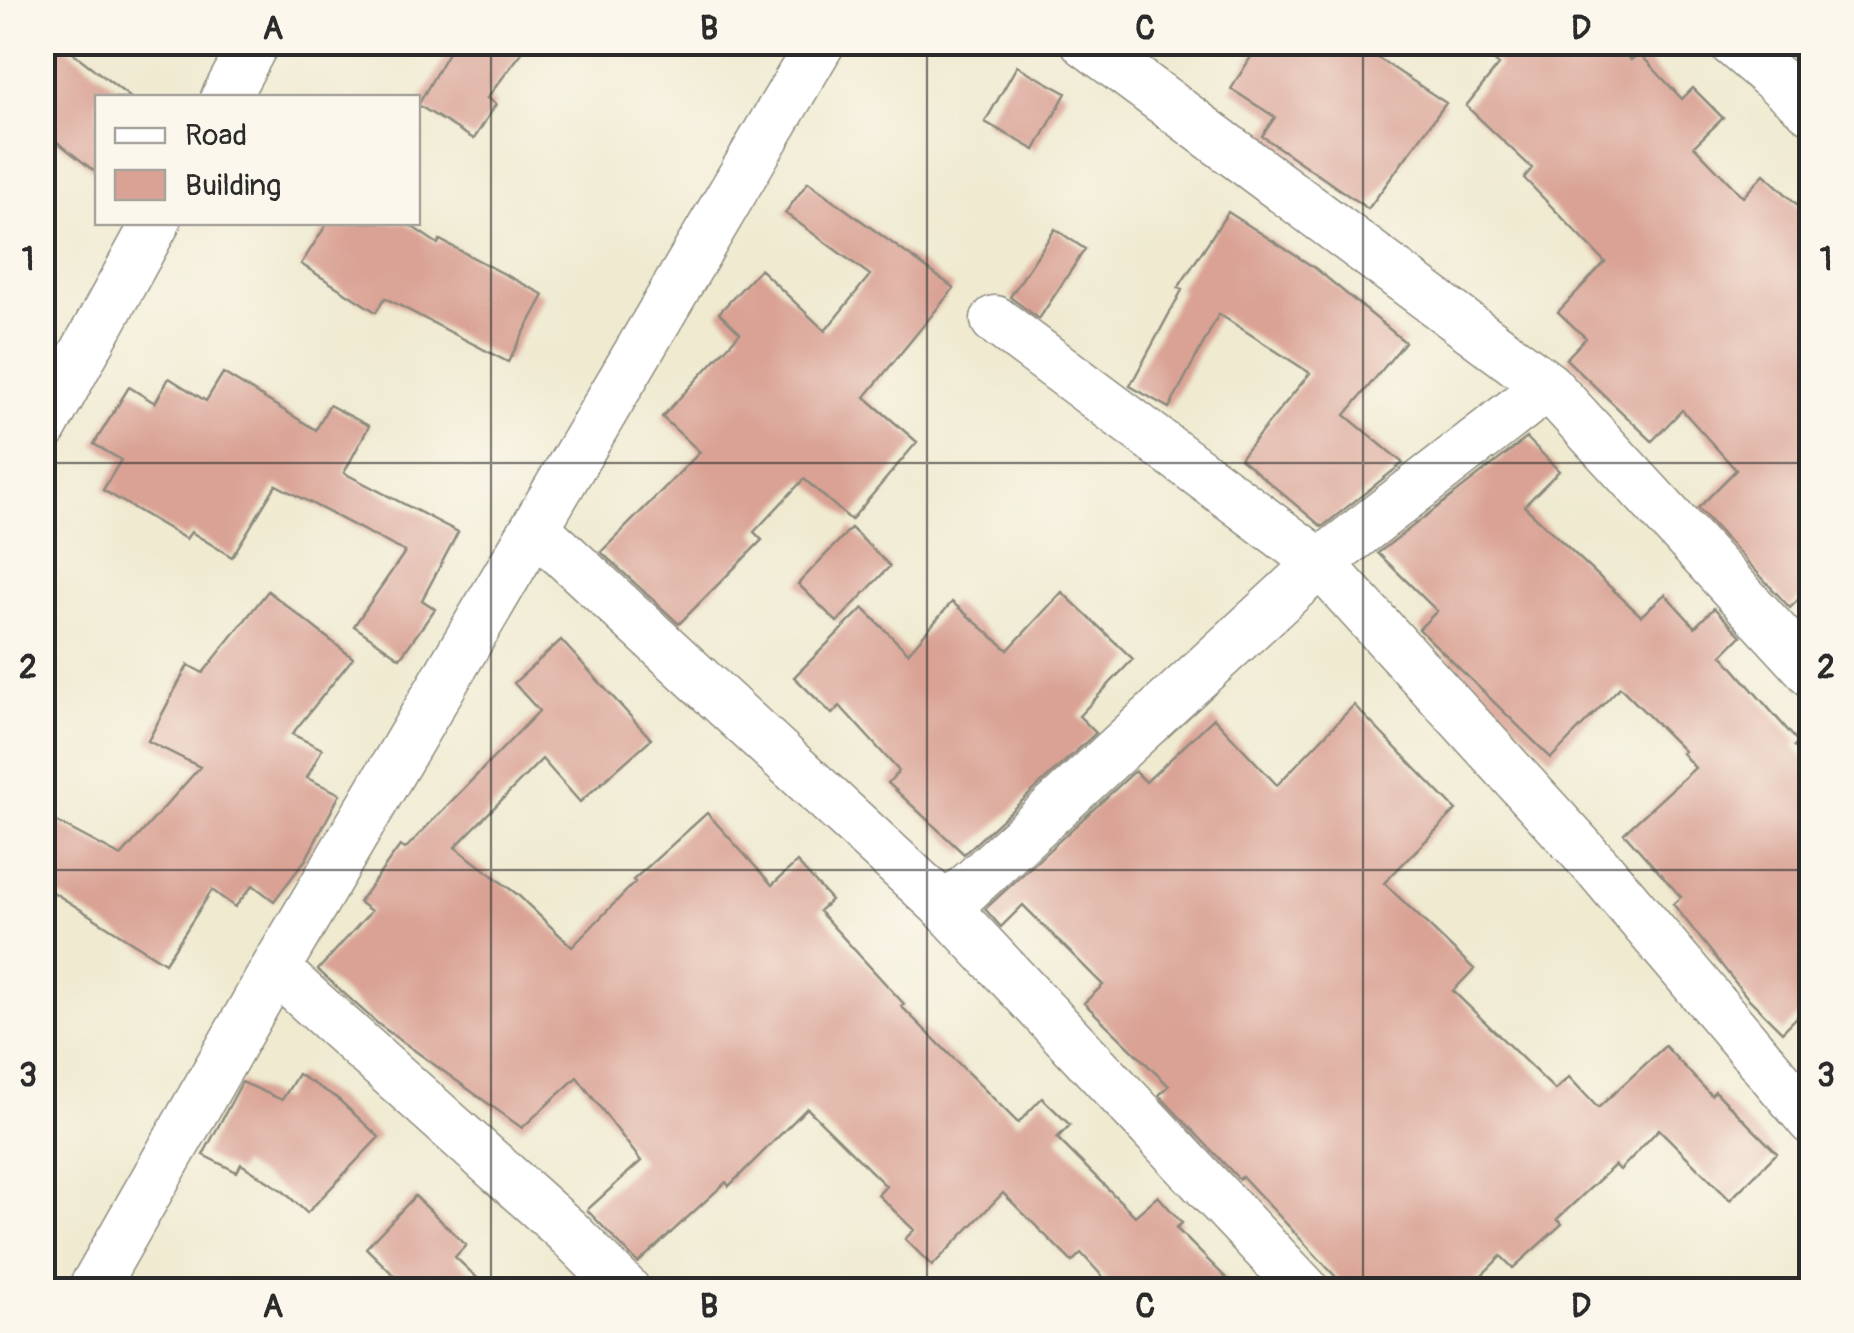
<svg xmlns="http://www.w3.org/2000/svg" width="1854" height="1333" font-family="Pangolin,sans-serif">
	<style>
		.building { fill: #d9a294 }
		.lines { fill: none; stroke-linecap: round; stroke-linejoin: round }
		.minor-casing { stroke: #8d8a7e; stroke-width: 51 }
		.minor { stroke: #fff; stroke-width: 48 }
		.grid { fill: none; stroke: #2b2b2b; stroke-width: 2.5; stroke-opacity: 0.55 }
		.neatline { fill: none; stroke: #2b2b2b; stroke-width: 4 }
		.grid-label { font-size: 32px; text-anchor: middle; font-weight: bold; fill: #2b2b2b }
	</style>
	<rect width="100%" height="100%" fill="#fbf7ec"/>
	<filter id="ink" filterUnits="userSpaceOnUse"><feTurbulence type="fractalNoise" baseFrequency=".01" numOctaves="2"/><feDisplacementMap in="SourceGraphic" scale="20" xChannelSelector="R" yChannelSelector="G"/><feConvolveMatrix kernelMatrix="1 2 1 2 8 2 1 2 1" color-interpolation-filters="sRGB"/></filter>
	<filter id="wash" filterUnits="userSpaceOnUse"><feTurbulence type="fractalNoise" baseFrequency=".0048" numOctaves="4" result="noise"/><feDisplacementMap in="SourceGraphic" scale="40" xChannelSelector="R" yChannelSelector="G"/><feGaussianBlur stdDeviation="2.25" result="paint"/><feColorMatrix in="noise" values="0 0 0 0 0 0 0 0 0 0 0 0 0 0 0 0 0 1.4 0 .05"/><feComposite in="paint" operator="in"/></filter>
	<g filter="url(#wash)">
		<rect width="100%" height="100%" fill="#efead0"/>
		<g id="blocks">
			<path class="building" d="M59,42L131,98H98V174L42,130V63Z
				M454,42H530L487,98L496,104L474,139L418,105Z
				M1260,42H1354L1446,103L1368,209L1262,136L1275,117L1231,89Z
				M1475,42H1614L1631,60L1639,53L1682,99L1693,88L1723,118L1694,146L1743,197L1764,174L1812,218V586L1790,608L1698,508L1736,470L1682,410L1652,441L1566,359L1586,338L1558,312L1605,262L1524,178L1532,168L1466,106L1499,65Z
				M1775,42H1812V73Z
				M1017,66L1066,93L1035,150L985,122Z
				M808,182L954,288L865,397L917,442L851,520L804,479L754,532L762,540L679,624L601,552L700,452L662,417L740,333L719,313L760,269L825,331L870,275L785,213Z
				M1228,212L1315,268L1405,342L1345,415L1403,463L1322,527L1240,458L1310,373L1219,314L1169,408L1130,386L1182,290L1178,288Z
				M328,222H405L438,244L440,240L544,295L508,362L385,298L376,312L301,264Z
				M1055,229L1085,249L1039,319L1010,297Z
				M223,373L316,430L329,405L369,426L344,473L458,532L422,600L435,609L400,658L354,626L405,552L276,485L232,557L191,532L186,539L103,490L121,460L94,444L129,387L155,403L169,378L206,401Z
				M1527,438L1559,471L1524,506L1641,616L1665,594L1695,627L1714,608L1741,636L1722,655L1798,742L1794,746L1812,768V1002L1782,1032L1747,997L1673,904L1681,897L1624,833L1695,768L1682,753L1684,751L1620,687L1551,758L1419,629L1437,611L1378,553Z
				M851,528L890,566L837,622L798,584Z
				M268,591L353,658L292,734L322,749L307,778L340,794L306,859L274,901L253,885L235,907L212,890L165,963L42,885V814L121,856L200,767L148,741L188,665L203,673Z
				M1062,592L1133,659L1079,716L1096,733L964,854L888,783L899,771L840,706L832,714L794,677L863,608L908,653L952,602L1008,650Z
				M561,640L651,739L580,802L542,759L455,847L518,895L572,947L635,882L633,880L707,813L772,885L797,862L831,900L819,911L904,1004L901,1006L1018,1123L1042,1098L1070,1125L1057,1138L1135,1216L1158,1196L1182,1223L1176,1228L1238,1290H1115L1081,1253L1072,1262L1003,1193L932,1266L905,1239L914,1230L878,1195L886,1186L807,1108L729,1186L726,1182L638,1263L587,1210L641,1161L577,1077L522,1128L378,1024L318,970L371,911L359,902L400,846L405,849L539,711L514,683Z
				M1354,705L1456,810L1384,883L1474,969L1453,991L1555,1090L1569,1077L1598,1108L1665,1046L1711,1095L1715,1091L1777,1153L1730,1200L1659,1129L1620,1170L1615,1165L1557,1219L1562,1224L1513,1268L1501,1256L1467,1290H1348L1242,1176L1239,1179L1159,1095L1169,1086L1084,1003L1103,985L1023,905L1001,927L985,909L1135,771L1146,782L1214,718L1277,785Z
				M298,1074L337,1098L379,1137L307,1213L283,1191L241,1164L237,1172L203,1155L242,1082L282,1100Z
				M415,1196L466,1245L455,1257L490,1290H409L366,1248Z"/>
		</g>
	</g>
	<g filter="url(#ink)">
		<use href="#blocks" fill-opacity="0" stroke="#8d8a7e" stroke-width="2.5"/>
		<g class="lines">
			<defs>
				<path id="minor" d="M1085,42L1548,386L1812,673
					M1732,42L1812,110
					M225,98L255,42
					M995,320L1320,563L1600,870L1812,1121
					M42,429L156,222
					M535,528L946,908L1305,1290
					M946,908L1320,563L1548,386
					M275,969L566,1230L626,1290
					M92,1290L275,969L821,42"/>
			</defs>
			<use href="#minor" class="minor-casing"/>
			<use href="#minor" class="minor"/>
		</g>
	</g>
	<path class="grid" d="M491,42V1290M927,42V1290M1363,42V1290M42,463H1812M42,870H1812"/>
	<rect width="1854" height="1333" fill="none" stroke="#fbf7ec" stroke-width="110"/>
	<rect x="95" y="95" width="325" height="130" fill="#fbf7ec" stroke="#a8a59f" stroke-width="2.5"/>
	<rect x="115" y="128" width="50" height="15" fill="#ffffff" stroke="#a8a59f" stroke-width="2.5"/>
	<text x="185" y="145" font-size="30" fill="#2b2b2b">Road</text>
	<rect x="115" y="170" width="50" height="30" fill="#d9a294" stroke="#a8a59f" stroke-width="2.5"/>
	<text x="185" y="195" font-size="30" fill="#2b2b2b">Building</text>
	<rect x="55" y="55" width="1744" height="1223" class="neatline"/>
	<g class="grid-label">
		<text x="273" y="39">A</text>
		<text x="709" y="39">B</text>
		<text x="1145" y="39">C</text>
		<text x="1581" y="39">D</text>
		<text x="28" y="270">1</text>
		<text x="1826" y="270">1</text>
		<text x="28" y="678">2</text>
		<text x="1826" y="678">2</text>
		<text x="28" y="1086">3</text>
		<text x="1826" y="1086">3</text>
		<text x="273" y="1317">A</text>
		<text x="709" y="1317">B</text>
		<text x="1145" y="1317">C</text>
		<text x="1581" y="1317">D</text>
	</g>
</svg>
